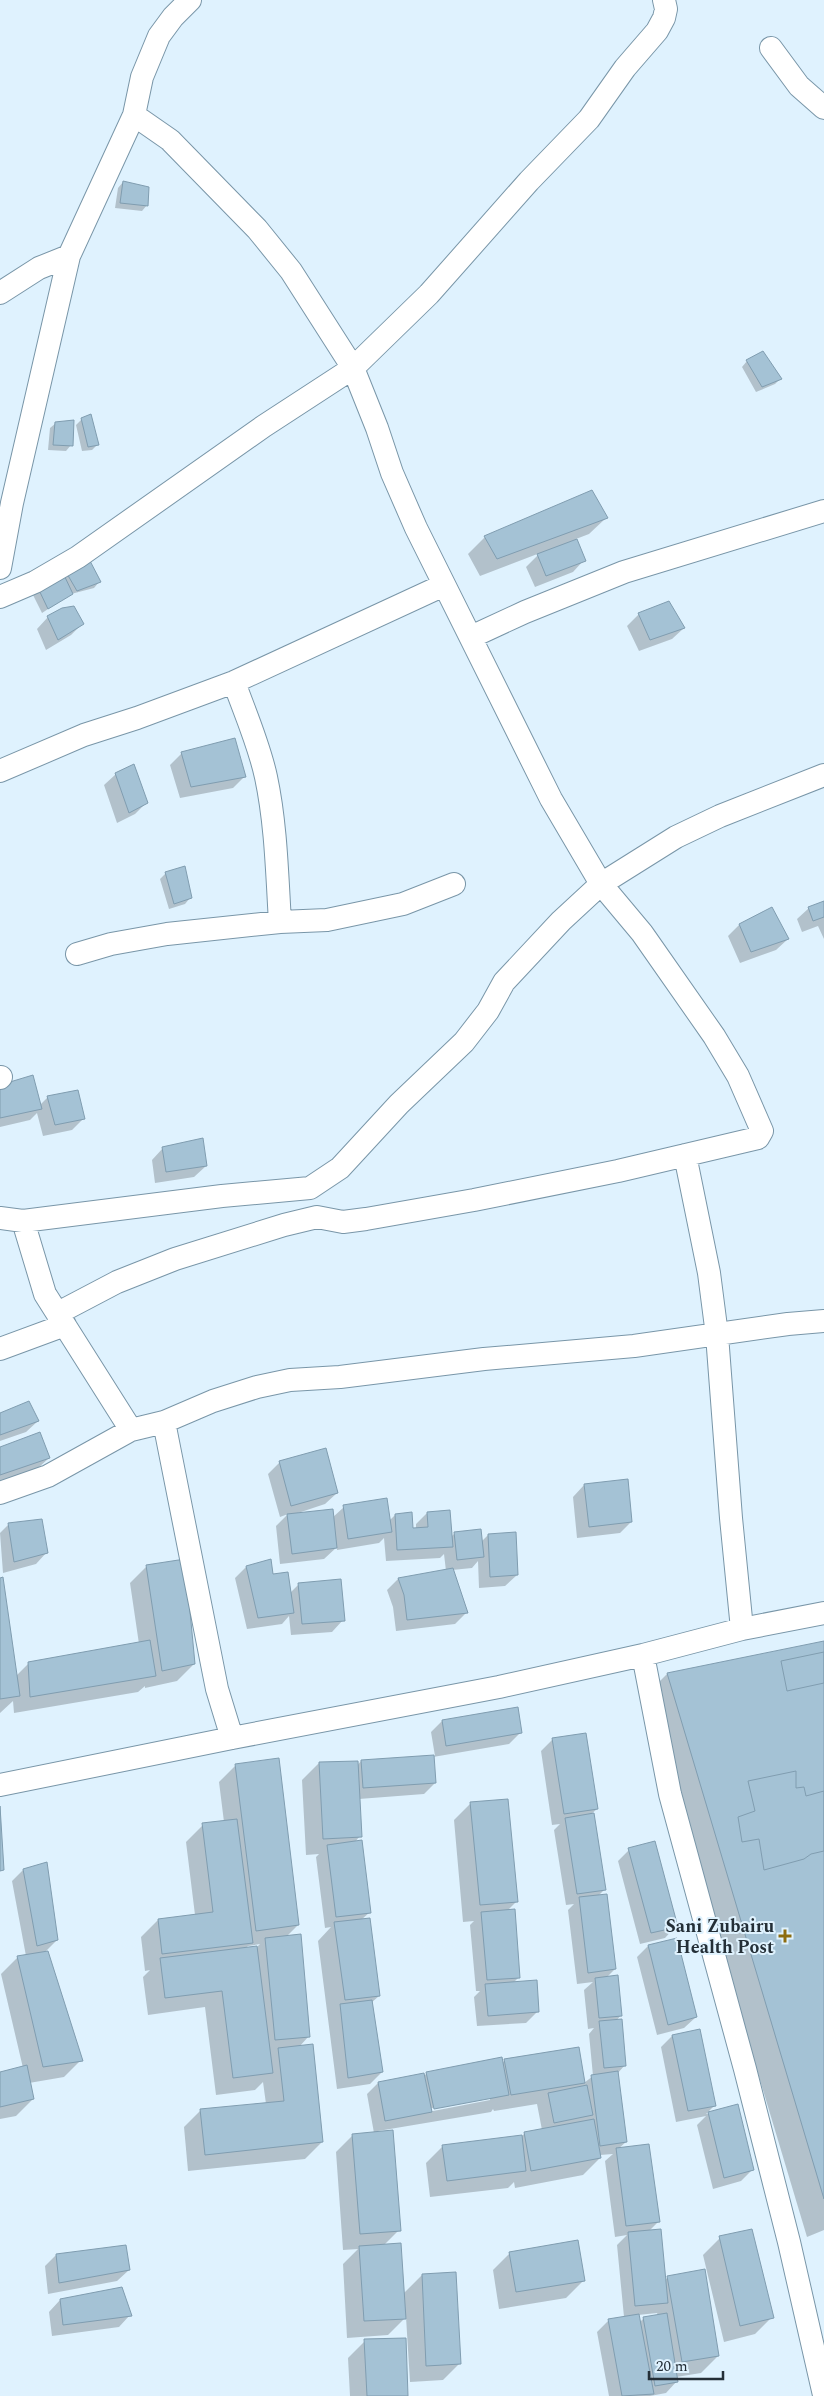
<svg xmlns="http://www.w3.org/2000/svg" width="824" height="2396" font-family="Spectral,serif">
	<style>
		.shadow { fill: #0003; fill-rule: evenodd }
		.building { fill: #a4c2d5; stroke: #809db0 }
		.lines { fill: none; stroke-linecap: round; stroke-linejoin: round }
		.minor-casing { stroke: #7996a8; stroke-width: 24 }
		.minor { stroke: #fff; stroke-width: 22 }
		.poi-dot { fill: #8d6c0f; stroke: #dff2fe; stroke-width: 2 }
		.labels { text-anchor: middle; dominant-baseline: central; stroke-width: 4; stroke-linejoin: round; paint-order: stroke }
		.poi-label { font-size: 18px; font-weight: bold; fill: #242f37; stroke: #dff2fe; text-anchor: end }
	</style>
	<rect width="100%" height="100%" fill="#dff2fe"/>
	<path class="shadow" d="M123,182L147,205L142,211L115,208L118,188Z
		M747,361L780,379L775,384L756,392L742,367Z
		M82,419L98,444L92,450L82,451L76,425Z
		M56,423L71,445L66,451L48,450L50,428Z
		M606,518L589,534L576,539L584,560L573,572L535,587L526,567L540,553L480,576L468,554L485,537Z
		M67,573L99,582L94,588L71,594L42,613L33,595Z
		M639,614L684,628L672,639L639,651L627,626Z
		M48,617L82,624L71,635L46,650L37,629Z
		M182,753L245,776L233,788L180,798L170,765Z
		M116,774L147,802L135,814L117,823L104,785Z
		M166,873L190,898L185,904L169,909L160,879Z
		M824,902V939L818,926L802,932L797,919L809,908Z
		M739,925L788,939L776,950L740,963L728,936Z
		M0,1086L40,1105L48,1097L83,1119L72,1130L43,1136L37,1113L30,1120L0,1127Z
		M163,1148L206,1166L194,1177L155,1183L152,1160Z
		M0,1415L38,1421L26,1432L0,1441Z
		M0,1449L49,1458L37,1469L0,1482Z
		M280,1462L337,1493L325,1504L295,1514L332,1518L344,1507L389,1521L395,1515L412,1529H416V1524L427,1513L451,1537L454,1534L481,1542L488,1535L517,1575L505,1586L479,1588L478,1561L472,1568L452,1570L466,1613L455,1624L396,1631L393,1607L387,1590L398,1579L446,1571L444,1554L440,1558L386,1561L384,1538L379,1543L337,1550V1547L324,1559L280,1564L276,1526L288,1514L280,1517L268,1474Z
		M584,1485L631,1522L620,1533L577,1538L573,1497Z
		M8,1525L47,1552L36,1564L3,1573L0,1533Z
		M147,1566L194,1664L177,1681L145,1688V1686L138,1692L14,1713L13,1701L0,1713V1579L16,1676L29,1663L139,1644L130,1583Z
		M246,1567L272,1575L290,1593L299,1584L343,1620L332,1632L291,1635L289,1616L282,1624L247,1629L235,1578Z
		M824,1642V2230L807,2237L645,1696L667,1674Z
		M442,1721L521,1732L509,1744L433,1757L435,1783L424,1794L359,1799L360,1836L354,1843L370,1912L361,1920L379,1996L371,2003L382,2072L370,2084L337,2089L318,1941L331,1927L325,1928L316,1857L319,1854L306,1855L302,1780L319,1763L357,1766L361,1761L435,1756L431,1732Z
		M585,1735L597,1809L590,1815L605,1889L598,1896L615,1969L606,1978L621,2015L616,2021L625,2065L617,2074L626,2142L618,2149L659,2221L648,2232L665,2280L668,2277L718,2356L701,2373L676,2377L677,2381L666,2393L650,2396H609L597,2332L609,2320L624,2317L617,2245L627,2235L615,2237L605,2161L613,2154L600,2155V2158L583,2175L515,2188L514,2182L508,2188L430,2197L426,2163L443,2146L522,2136L525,2133L542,2130L537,2104L494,2111L493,2109L491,2112L378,2131L399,2230L384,2245L403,2294L422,2275L460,2363L443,2380L410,2382L406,2317L388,2335L347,2338L343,2264L358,2249L343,2250L336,2152L353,2135L374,2133L367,2094L378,2083L424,2076L427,2073L502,2063L505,2060L584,2083L593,2076L589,2034L594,2028L588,2029L584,1990L593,1982L577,1984L568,1910L574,1904L566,1905L554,1830L560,1824L552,1825L541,1751L552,1740ZM490,2097V2100L428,2112L427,2109ZM657,2313L658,2316L644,2318L640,2322L638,2315Z
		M236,1765L298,1925L286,1937L309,2036L299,2047L322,2142L305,2159L188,2171L184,2127L201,2110L266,2104L263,2082L255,2090L216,2095L205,2007L148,2015L143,1977L150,1970L145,1971L141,1937L158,1920L195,1915L186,1842L203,1825L224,1822L219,1782ZM260,1944L257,1947L245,1949L248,1946Z
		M471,1803L516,1902L507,1911L519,1977L513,1983L538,2011L526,2023L477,2026L474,1997L480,1991H476L470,1925L474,1921L463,1922L454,1820Z
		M629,1850L676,1926L665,1938L640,1944L618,1861Z
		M23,1870L57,1940L44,1953L81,2060L64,2077L29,2083L33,2099L16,2116L0,2119V2073L23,2068L1,1974L18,1957L26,1956L12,1881Z
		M648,1946L696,2017L684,2028L657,2035L637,1957Z
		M700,2031L715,2105L706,2114L737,2106L753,2169L741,2181L713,2189L697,2125L706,2116L676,2122L661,2047L672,2036Z
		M720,2238L772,2317L755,2334L724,2342L703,2255Z
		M510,2253L583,2281L566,2298L499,2309L493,2270Z
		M56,2255L129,2270L117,2281L48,2294L45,2266Z
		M60,2300L130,2315L119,2327L52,2336L49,2312Z
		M365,2341L407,2396H350L348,2358Z"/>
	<path class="building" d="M123,181L149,187L148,206L120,203Z
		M763,351L782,379L762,387L746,360Z
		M91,414L99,445L88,447L81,418Z
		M74,420L73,446L53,445L55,422Z
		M592,490L608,518L497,559L484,536Z
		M577,539L586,561L546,576L537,554Z
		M89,559L101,582L77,591L66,572Z
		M63,573L73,594L48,609L38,588Z
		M669,601L685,628L650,640L638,613Z
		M74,606L84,624L58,640L47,616L62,608Z
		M235,738L246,777L191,787L181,752Z
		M134,764L148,803L129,813L115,773Z
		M185,866L192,898L174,904L165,872Z
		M824,901V917L813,921L808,907Z
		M772,907L789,939L751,952L739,924Z
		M33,1075L42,1109L0,1118V1085Z
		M78,1090L85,1119L55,1125L47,1096Z
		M203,1138L207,1166L166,1172L162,1147Z
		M29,1401L39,1421L0,1435V1413Z
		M40,1432L50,1458L0,1475V1447Z
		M326,1448L338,1493L291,1506L279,1461Z
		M628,1479L632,1522L589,1527L584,1484Z
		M387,1498L392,1532L348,1539L343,1505Z
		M333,1509L337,1548L292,1554L287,1514Z
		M450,1510L453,1547L397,1550L395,1514L412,1512L413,1528L428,1527L427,1512Z
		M42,1519L48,1553L14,1562L8,1523Z
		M481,1529L484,1557L457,1560L454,1532Z
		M516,1532L518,1575L490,1577L488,1534Z
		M185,1559L195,1664L162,1671L146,1565Z
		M271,1559L273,1574L288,1572L294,1613L258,1618L246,1566Z
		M453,1568L468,1613L407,1620L404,1595L398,1578Z
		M3,1577L20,1696L0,1699V1578Z
		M341,1579L345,1621L302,1624L298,1583Z
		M150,1640L156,1676L30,1697L28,1662Z
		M824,1641V2199L667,1673Z
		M824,1652V1683L787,1691L781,1661Z
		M518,1707L522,1733L446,1746L442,1720Z
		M586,1733L598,1809L564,1814L552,1738Z
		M434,1755L436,1783L363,1788L361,1760Z
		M279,1758L299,1925L256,1931L235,1764Z
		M358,1761L362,1837L323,1839L319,1762Z
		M796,1771V1788L804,1787L806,1796L824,1791V1851L811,1854L804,1859L764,1870L759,1839L742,1842L738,1817L755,1811L748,1781Z
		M508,1799L518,1902L480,1905L470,1802Z
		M0,1806L4,1870L0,1871Z
		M594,1813L606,1890L577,1894L565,1818Z
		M237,1819L253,1943L162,1954L158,1919L213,1912L202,1823Z
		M362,1840L371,1913L336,1917L327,1845Z
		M655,1841L678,1927L651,1933L628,1848Z
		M47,1862L58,1940L37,1946L23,1869Z
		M607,1894L616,1969L588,1973L579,1897Z
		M515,1909L520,1978L487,1980L481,1912Z
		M370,1918L380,1996L345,2000L334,1922Z
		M301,1934L310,2037L275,2040L265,1938Z
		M677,1938L697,2017L668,2025L648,1945Z
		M257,1946L273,2073L233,2078L222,1991L165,1998L160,1958Z
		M48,1951L83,2061L43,2067L17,1956Z
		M618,1975L622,2016L599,2018L595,1978Z
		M537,1980L539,2012L488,2016L485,1984Z
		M372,2000L383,2072L348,2078L340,2004Z
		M622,2019L626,2066L604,2068L599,2021Z
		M700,2029L716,2106L688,2111L672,2035Z
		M313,2044L323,2142L205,2155L200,2109L284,2101L278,2048Z
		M579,2047L585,2083L511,2095L504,2059Z
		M502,2057L509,2095L434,2109L426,2072Z
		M27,2065L34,2099L0,2107V2072Z
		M618,2071L627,2142L600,2146L591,2075Z
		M424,2073L432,2112L385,2121L378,2082Z
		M587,2085L593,2115L554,2123L548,2093Z
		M738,2104L754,2170L724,2178L708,2112Z
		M594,2119L601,2158L531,2171L524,2132Z
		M393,2130L401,2231L360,2234L352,2134Z
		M522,2135L526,2171L447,2181L442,2145Z
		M649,2144L660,2222L626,2226L616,2148Z
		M661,2229L668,2303L635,2306L628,2232Z
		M752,2229L774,2318L740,2326L719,2236Z
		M578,2240L585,2281L516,2292L509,2252Z
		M401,2243L406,2319L364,2321L359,2246Z
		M126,2245L130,2270L59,2283L56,2254Z
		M705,2269L719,2356L682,2362L667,2276Z
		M456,2272L461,2364L426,2366L422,2274Z
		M122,2287L132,2316L63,2325L60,2299Z
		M667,2313L678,2382L655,2386L643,2317Z
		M639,2314L654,2394L622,2396L608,2319Z
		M406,2338L408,2396H367L364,2339Z"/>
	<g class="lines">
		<defs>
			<path id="minor" d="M771,48L799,86L824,108
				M0,293L39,268L69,256
				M0,568L12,503L69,256L134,115L142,77L159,36L173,17L190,0
				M0,597L35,582L78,557L264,426L353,368L429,294L529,181L589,119L625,68L657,31L664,18L666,9L664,0
				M471,637L525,612L624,572L824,511
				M234,682C245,713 259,744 266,777C276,824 277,873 280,922
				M0,771L84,735L137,718L234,682L444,585
				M77,954L111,944L167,934L280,922L327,920L403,904L454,884
				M0,1078L1,1077
				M685,1155L709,1273L717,1335L731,1518L742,1629
				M0,1218L23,1221L222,1196L310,1188L340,1168L399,1104L464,1042L488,1011L504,982L561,921L601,884L676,837L720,816L824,775
				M23,1221L45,1294L131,1430
				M58,1313L117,1282L175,1259L284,1225L317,1217L343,1222L366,1219L474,1200L618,1171L758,1138L762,1131L738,1076L714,1036L642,933L601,884L551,799L416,528L392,473L377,428L353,368L291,271L257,229L170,140L134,115
				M0,1349L65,1325
				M164,1422L217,1689L232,1738
				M0,1493L48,1476L131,1430L164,1422L213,1401L257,1387L290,1380L340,1377L484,1359L634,1346L788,1324L824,1321
				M643,1655L670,1794L745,2069L789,2242L824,2395
				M0,1785L232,1738L499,1687L643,1655L742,1629L824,1613"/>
		</defs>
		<use href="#minor" class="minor-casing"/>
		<use href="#minor" class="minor"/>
	</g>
	<path class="poi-dot" d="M782.5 1928.5h5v5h5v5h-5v5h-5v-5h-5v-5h5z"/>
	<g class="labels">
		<g class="poi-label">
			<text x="774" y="1926">Sani Zubairu<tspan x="774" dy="21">Health Post</tspan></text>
		</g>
	</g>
	<path d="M649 2371v8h74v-8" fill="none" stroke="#242f37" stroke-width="2.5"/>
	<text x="656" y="2371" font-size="15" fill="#242f37" stroke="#dff2fe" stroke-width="4" paint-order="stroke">20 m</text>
</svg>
